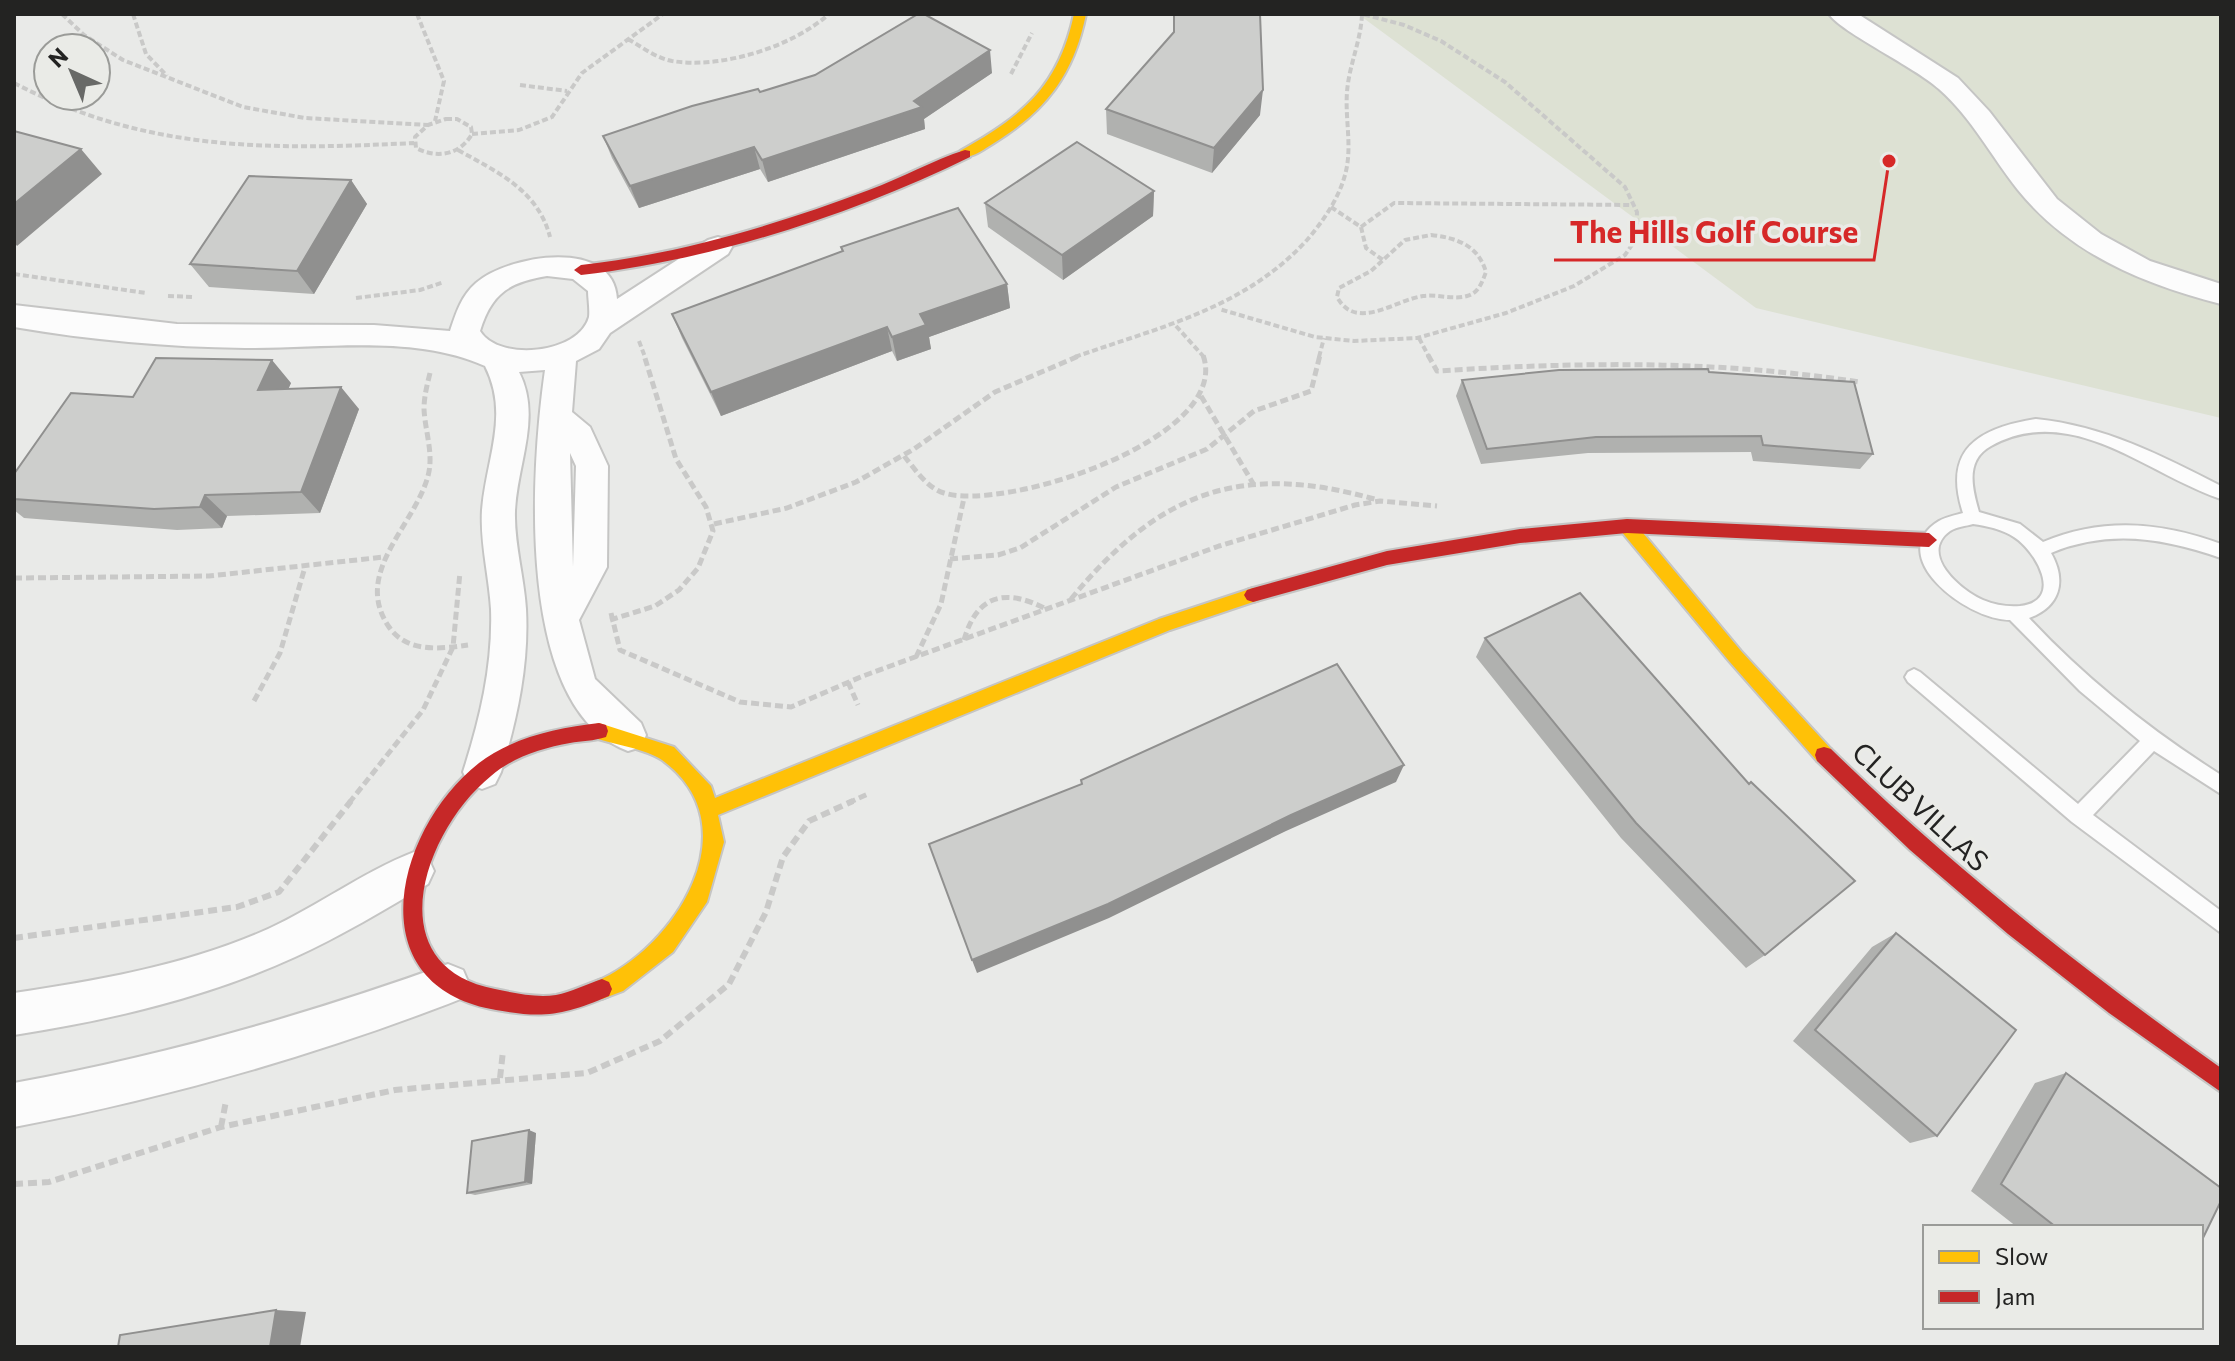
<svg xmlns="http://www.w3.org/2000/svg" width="2235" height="1361" font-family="Commissioner,sans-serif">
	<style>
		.green { fill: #dde1d3 }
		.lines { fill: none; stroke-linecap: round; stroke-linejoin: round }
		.lane-casing { stroke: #c5c5c4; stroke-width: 4 }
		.street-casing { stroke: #c5c5c4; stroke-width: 4 }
		.slow-casing { stroke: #c5c5c4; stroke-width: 4 }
		.jam-casing { stroke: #c5c5c4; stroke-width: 4 }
		.path-far2 { stroke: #c9c9c8; stroke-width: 4; stroke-dasharray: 6 3; stroke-linecap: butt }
		.path-far1 { stroke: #c9c9c8; stroke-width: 5; stroke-dasharray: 8 4; stroke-linecap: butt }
		.path { stroke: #c9c9c8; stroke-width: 6; stroke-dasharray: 9 5; stroke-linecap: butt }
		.lane { fill: #fcfcfc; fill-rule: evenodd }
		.street { fill: #fcfcfc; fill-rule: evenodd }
		.slow { fill: #ffc107; fill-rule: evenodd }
		.jam { fill: #c62828; fill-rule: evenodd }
		.wall { fill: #b0b1af }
		.shaded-wall { fill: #90908f }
		.building { fill: #cdcecc; stroke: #90908f; stroke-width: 2 }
		.labels { text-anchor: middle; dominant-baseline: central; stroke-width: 7; stroke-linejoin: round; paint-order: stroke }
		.street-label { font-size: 28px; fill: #232322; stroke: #eaebe7 }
		.leader { fill: none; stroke: #d62828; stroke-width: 3 }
		.callout-dot { fill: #d62828; stroke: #eaebe7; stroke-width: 3 }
		.callout-label { font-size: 30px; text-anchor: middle; font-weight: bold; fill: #d62828; stroke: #eaebe7; stroke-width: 7; stroke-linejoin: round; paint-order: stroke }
	</style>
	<rect width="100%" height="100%" fill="#e9eae8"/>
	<path class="green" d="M1358,14H2221V418L1756,308Z"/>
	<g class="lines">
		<defs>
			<path id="lane" d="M2036,419C2104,426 2161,455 2221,486V499C2148,475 2072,401 1991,446C1965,460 1972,488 1979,512L2020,524L2043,542C2103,517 2161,522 2221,544V558C2163,538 2109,529 2051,553C2067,581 2060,607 2029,618C2086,679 2150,730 2221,775V794L2154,751L2093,815L2221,911V933L2072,822L1908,682L1905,677L1908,672L1914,669L1920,672L2078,804L2140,741L2080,691L2010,620C1966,620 1883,555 1939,521C1946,517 1956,515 1963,513C1942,449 1979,428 2036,419ZM1973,524C1987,526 2002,529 2014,537C2036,551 2065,601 2020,606C2007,607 1995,605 1983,600C1961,591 1918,554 1950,531C1956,527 1966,526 1973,524Z"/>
			<path id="street" d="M1829,14H1858L1958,78L1989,111L2057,199L2101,234L2150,261L2221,284V304C2143,284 2070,254 2018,190C1991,156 1972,118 1939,89C1915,67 1842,33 1829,14Z
				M718,237L728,240L732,247L728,254L610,333L599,349L576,361L572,412L590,427L608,466L607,567L579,620L595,679L641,723L646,735L641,747L628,751C514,709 531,468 545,370L519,372C542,417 517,464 515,511C514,544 524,576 526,609C529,665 517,719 501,772L495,784L482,789L469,784L463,772C480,719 493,665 491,609C489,576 480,543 482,510C486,459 510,415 485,366C413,334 323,349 245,348C167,347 90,340 14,327V305L177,324L374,325L450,331C456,313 461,296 476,283C508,255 614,237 617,299L708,240ZM547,276L573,279L588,291C588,298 590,309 589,317C579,354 499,362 480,331C491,294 509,282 547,276ZM570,453L576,466L573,567Z
				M414,852L428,858L434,871L428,884C384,910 341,936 295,957C205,998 110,1020 14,1035V993C100,980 188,965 268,929C318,906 363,872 414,852Z
				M448,964L463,970L469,984L463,998L448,1004C306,1058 163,1099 14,1127V1083C163,1056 306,1015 448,964Z"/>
			<path id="slow" d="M1074,14H1086C1074,74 1046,111 994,143C984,149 972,159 960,157V151C1023,116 1059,86 1074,14Z
				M1627,519L1633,521L1741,651L1831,749L1833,755L1831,761L1824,763L1817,761L1729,661L1621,531L1619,526L1621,521Z
				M1253,588L1259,590L1262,595L1259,600L1170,630L718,815L724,842L707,902L673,952L623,991L602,999L595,996L592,989L595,982C675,949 753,826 662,760C647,749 611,744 592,737L590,731L592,725L599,723L674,747L711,786L715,798L1159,619Z"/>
			<path id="jam" d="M965,150L970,151V157C852,215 712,260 581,275L574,270L581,265C680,254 776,225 869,190C902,178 933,160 965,150Z
				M1627,519L1929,533L1937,540L1929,547L1627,533L1520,543L1387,565L1253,602L1247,600L1244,595L1247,590L1253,588L1387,551L1520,529Z
				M599,723L606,725L608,731L606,737C594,741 581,741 570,743C542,748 513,757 491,776C424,830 376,966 495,989C514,993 536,998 556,995C571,992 587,984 602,979L609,982L612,989L609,996C562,1016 542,1019 491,1009C356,982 397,827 479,763C513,737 557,728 599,723Z
				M1824,747L1831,749C1952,867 2083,970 2221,1068V1092L2109,1013L2008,934L1910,850L1817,761L1815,755L1817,749Z"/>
		</defs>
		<use href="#lane" class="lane-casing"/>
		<use href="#street" class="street-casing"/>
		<use href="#slow" class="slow-casing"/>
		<use href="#jam" class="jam-casing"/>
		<path class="path-far2" d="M62,14L84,35L123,60L243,107L305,118L428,125
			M133,14L146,54L167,76
			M417,14L444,81L435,121
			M628,39C642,47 656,58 672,61C722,69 792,47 829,14
			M1011,74L1032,33
			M14,83C147,152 268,150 414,143
			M520,85L567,91
			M446,119H457L471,127L472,134C460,155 437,159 416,148L415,137L428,125Z
			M472,134L519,130L552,117L582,73L663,14
			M458,150C497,172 538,190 550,237
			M1331,207L1361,227L1366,248L1383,260
			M1361,227L1394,203L1634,205
			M1431,235C1457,238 1478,245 1486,272C1482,282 1479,293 1467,296C1453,300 1437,294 1423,296C1395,300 1356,332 1337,297L1339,288L1371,271L1405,240Z
			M14,274L146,293
			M168,296L194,297
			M356,298L420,290L444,282
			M1176,326L1204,357
			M1419,338L1429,357
			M639,341L645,357
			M1075,357C1159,327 1244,309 1307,240C1324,220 1340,197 1346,171C1352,145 1345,119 1347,92C1349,65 1361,41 1362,14L1404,25L1441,41L1505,82L1625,187L1637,212L1636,239L1625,255L1574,286L1506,313L1417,338L1354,341L1315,337L1219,309
			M1319,357L1324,338"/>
		<path class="path-far1" d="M1428,355L1437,371C1579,362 1718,360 1859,382
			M430,373C427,385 424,397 424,409C425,431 434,454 428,476C414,527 352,573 389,627C407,653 440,649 468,645
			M1201,396L1254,485
			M904,456C915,469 927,488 944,493C1006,512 1233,438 1203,355
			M714,524L787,508L856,482L914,449L995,392L1081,355
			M950,559L998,555L1020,548L1116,487L1207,449L1254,411L1311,391L1320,355
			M14,578L209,576L384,557
			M1071,599C1160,491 1241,461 1378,500
			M611,613L620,650L740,702L791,707L863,676L1219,546L1355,505L1380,501L1437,506
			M610,620L655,606L679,590L698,568L713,531L706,507L676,459L644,355
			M964,640C977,594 1006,588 1046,609
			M916,657L941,604L964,498
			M848,682L858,705
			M254,701L280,653L305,567
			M349,803L423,710L453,647L460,572
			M848,803L868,794"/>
		<path class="path" d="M14,938L237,907L279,892L351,801
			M500,1078L503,1051
			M221,1127L226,1101
			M14,1184L49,1182L221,1127L395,1090L587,1073L660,1041L729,984L766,912L783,857L809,821L853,801"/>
		<use href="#lane" class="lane"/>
		<use href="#street" class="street"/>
		<use href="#slow" class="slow"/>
		<use href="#jam" class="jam"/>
	</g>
	<path class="wall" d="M1174,14H1260V115L1212,173L1107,134L1106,109L1173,33Z
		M992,73L924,119L925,129L768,182L760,169L639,208L612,158L603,136L760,92Z
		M351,180L367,204L314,294L209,287L190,264Z
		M1154,191L1153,216L1063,280L988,227L985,203Z
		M841,247L1007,284L1010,308L929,337L931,349L897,361L892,351L721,416L682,338L672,314L842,251Z
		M1709,372L1873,454L1860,469L1753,461L1751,452L1588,453L1481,464L1456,396L1462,380Z
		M291,383L288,389L359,409L320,513L227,516L222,528L177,530L24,518L14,510V474L133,397Z
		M1485,638L1749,784L1765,955L1746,968L1621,838L1476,657Z
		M1896,933L1937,1136L1910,1143L1793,1041L1872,947Z
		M2066,1073L2201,1227H2017L1971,1191L2035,1083Z
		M536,1133L532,1184L475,1195L467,1193Z"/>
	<path class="shaded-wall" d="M990,50L992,73L924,119L925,129L768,182L762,160L914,101Z
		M1263,90L1260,115L1212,173L1214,148Z
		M754,147L760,169L639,208L630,186Z
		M81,149L102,174L17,246L14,242V204Z
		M351,180L367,204L314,294L297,271Z
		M1154,191L1153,216L1063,280L1062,255Z
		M1007,284L1010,308L929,337L931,349L897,361L892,337L920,314Z
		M887,327L892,351L721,416L711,392Z
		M272,360L291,383L278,412L258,390Z
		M341,387L359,409L320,513L301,492Z
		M205,495L227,516L222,528L200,507Z
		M1404,765L1396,782L1286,831L1109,918L977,973L972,960L1291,815Z
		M529,1130L536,1133L532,1184L525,1182Z
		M276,1310L306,1312L300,1347H270Z"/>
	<path class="building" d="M918,14H924L990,50L914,101L922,107L762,160L754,147L630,186L603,136L692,106L758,89L760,92L815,75Z
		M1174,14H1260L1263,90L1214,148L1106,109L1174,32Z
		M14,131L81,149L14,204Z
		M1077,142L1154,191L1062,255L985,203Z
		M249,176L351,180L297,271L190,264Z
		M958,208L1007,284L920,314L926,325L892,337L887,327L711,392L672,314L843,251L841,247Z
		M156,358L272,360L258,390L341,387L301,492L205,495L200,507L154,509L14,499V474L71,393L133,397Z
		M1708,369L1709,372L1854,382L1873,454L1763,445L1761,436L1596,437L1487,449L1462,380L1559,370Z
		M1580,593L1749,784L1751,782L1855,881L1765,955L1636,823L1485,638Z
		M1337,664L1404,765L1291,815L1108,904L972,960L929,844L1082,784L1081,780Z
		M1896,933L2016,1030L1937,1136L1815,1030Z
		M2066,1073L2221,1188V1201L2201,1242V1227H2056L2001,1184Z
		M529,1130L525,1182L467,1193L472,1141Z
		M276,1310L270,1347H118L120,1335Z"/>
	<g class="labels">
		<g class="street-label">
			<text transform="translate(1921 806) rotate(43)">CLUB VILLAS</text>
		</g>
	</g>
	<path class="leader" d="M1889 161L1874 260H1554"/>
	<circle class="callout-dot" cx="1889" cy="161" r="8"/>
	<g class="callout-label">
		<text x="1714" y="243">The Hills Golf Course</text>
	</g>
	<rect width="2235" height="1361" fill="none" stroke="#232322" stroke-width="32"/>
	<rect x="1923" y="1225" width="280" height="104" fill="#eaebe7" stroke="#9a9b98" stroke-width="2"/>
	<rect x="1939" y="1251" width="40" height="12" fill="#ffc107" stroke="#9a9b98" stroke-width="2"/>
	<text x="1995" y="1265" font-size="24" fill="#232322">Slow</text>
	<rect x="1939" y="1291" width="40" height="12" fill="#c62828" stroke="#9a9b98" stroke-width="2"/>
	<text x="1995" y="1305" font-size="24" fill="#232322">Jam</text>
	<g transform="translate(72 72) rotate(316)"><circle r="38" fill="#eaebe7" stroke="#9a9b98" stroke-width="2"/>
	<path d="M0-6L14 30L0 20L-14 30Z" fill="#686967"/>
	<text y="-12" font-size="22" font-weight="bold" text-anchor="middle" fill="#232322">N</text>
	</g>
</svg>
